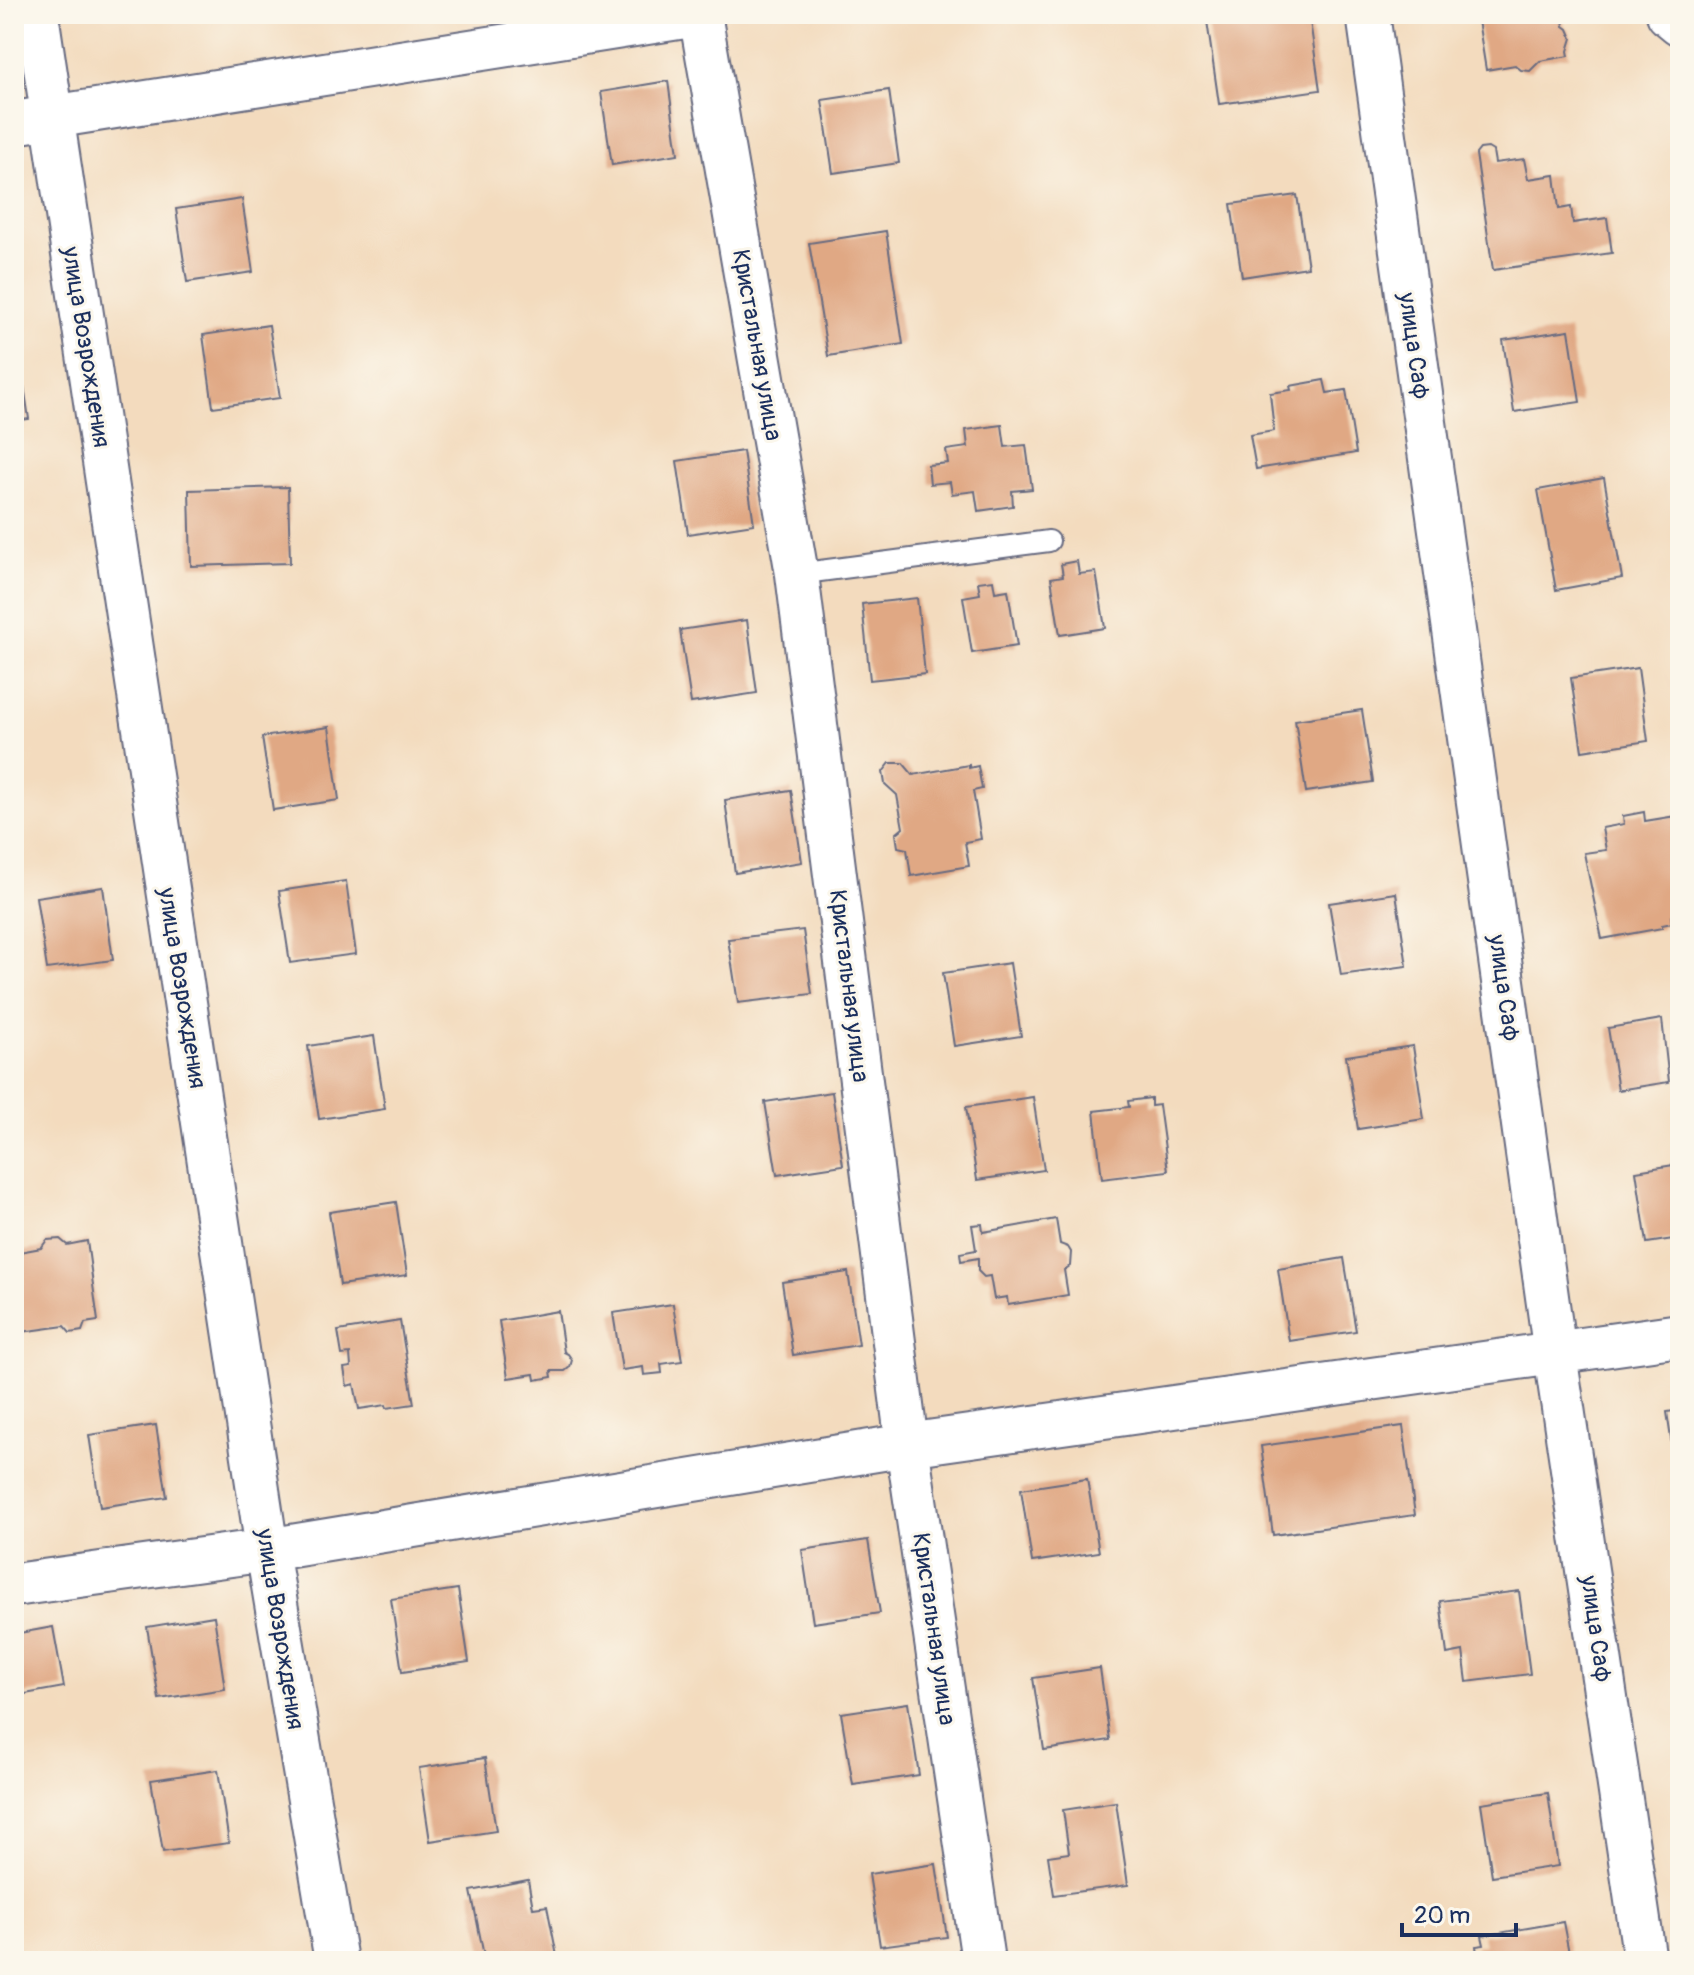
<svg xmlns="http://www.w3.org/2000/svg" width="1694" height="1975" font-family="Pangolin,sans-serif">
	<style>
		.building { fill: #e0a884 }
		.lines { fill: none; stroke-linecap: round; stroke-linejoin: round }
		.lane-casing { stroke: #676b80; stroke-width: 24 }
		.street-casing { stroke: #676b80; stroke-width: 46 }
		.secondary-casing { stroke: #676b80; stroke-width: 48 }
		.lane { stroke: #fff; stroke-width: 20 }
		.street { stroke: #fff; stroke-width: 42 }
		.secondary { stroke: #fff; stroke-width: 44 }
		.labels { text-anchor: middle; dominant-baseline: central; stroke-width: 6; stroke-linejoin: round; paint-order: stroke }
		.street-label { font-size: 24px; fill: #1b2f5e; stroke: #fbf7ec }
	</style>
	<rect width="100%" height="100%" fill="#fbf7ec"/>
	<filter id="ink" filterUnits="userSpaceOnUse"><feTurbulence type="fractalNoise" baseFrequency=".0125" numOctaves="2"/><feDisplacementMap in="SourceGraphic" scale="16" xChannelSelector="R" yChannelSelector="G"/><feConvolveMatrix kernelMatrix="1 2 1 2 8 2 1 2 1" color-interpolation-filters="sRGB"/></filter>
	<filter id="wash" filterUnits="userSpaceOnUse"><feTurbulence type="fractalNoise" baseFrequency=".006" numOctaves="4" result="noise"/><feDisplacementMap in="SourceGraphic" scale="32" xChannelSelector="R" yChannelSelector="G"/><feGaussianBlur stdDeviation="1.8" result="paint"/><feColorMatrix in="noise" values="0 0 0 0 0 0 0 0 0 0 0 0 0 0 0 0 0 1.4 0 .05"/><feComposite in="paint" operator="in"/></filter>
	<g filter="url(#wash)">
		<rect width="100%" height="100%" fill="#f3dbbe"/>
		<g id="blocks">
			<path class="building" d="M1206,14H1309L1320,90L1219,104Z
				M1477,14H1562L1564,26L1568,29L1572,38L1568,51L1569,56L1540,61L1530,71L1521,70L1515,65L1486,70Z
				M668,81L678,154L612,165L601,92Z
				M889,90L899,163L833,173L822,100Z
				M1488,148L1493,151L1495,163L1524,159L1528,179L1555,175L1559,209L1571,207L1573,223L1607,218L1612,253L1493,270L1476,154L1480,149Z
				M1297,195L1308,267L1242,277L1231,204Z
				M242,199L253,272L187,282L176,209Z
				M886,231L903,344L828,356L809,243Z
				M269,325L280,398L213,407L203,335Z
				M1569,330L1580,402L1514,412L1503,340Z
				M18,346L29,419L14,421V347Z
				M1324,380L1327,393L1346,390L1356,453L1256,469L1250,435L1274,431L1270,393L1291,390L1290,386Z
				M1002,425L1005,447L1026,445L1032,489L1012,491L1013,506L978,511L975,491L952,494L950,482L930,484L928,465L948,463L946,450L968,447L966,430Z
				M743,451L754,524L688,534L677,461Z
				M1604,478L1622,578L1556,590L1538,490Z
				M288,487L290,563L191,566L189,490Z
				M1077,561L1079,574L1096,572L1105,628L1060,635L1051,578L1063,576L1061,564Z
				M993,580L995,592L1008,590L1017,646L972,653L963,597L980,594L978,582Z
				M917,598L925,674L870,680L862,604Z
				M747,620L757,693L691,703L680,630Z
				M1638,668L1648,741L1582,751L1571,678Z
				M1362,710L1373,782L1306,792L1295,720Z
				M329,727L339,800L273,810L262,737Z
				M890,763H903L913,775L969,765V768L978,766L982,789L973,791L981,839L965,842L969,866L911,876L907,849L898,847L896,834L903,828L897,795L885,784L883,772Z
				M791,790L802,862L735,873L725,800Z
				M1644,812L1645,821L1676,816L1680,843V916L1671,917L1672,923L1662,925V928L1602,939L1584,853L1606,850L1602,828L1624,824L1623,816Z
				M346,881L356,954L290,963L279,891Z
				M103,887L113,960L47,969L36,897Z
				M1396,893L1407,966L1341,975L1329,903Z
				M803,930L812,994L738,1003L728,939Z
				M1010,963L1021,1036L954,1046L943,973Z
				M1662,1019L1669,1082L1618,1090L1608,1028Z
				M374,1036L385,1109L319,1119L308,1046Z
				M1413,1046L1424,1119L1358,1129L1346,1056Z
				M832,1092L843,1165L777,1175L765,1102Z
				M1033,1097L1044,1170L977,1180L966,1107Z
				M1151,1098V1106L1159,1105L1168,1171L1102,1179L1094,1111L1129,1107L1128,1101Z
				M1680,1164V1238L1647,1243L1636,1171Z
				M396,1202L407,1275L340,1285L329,1212Z
				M1056,1219L1060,1244L1068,1247L1071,1252L1070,1266L1064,1270L1068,1295L1008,1305L1007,1297L994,1299L990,1276L984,1277L978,1271V1258L961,1261L960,1253L976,1250L972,1225L982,1224L983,1232Z
				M60,1239L67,1245L87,1241L98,1321L85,1323L82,1331L70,1333L64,1326L21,1332L18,1307L14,1305V1253L41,1248L47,1240Z
				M1344,1258L1356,1331L1289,1341L1278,1269Z
				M848,1272L859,1345L793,1355L782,1282Z
				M673,1304L682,1361L661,1364L662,1373L644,1375L643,1367L622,1370L613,1313Z
				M558,1311L564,1352L568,1354L572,1360L570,1367L565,1371H551L552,1377L535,1380L534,1374L508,1378L499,1321Z
				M400,1321L414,1404L387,1408L386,1405L359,1409L354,1384L347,1386L344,1368L351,1367L350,1354L342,1355L338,1331Z
				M1680,1410V1485L1678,1486L1667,1412Z
				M156,1425L167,1497L100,1507L89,1435Z
				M1403,1426L1415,1515L1273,1535L1261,1446Z
				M1087,1479L1099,1552L1032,1562L1021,1489Z
				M868,1540L880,1613L813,1623L802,1550Z
				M458,1589L469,1662L402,1672L391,1599Z
				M1519,1591L1530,1674L1467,1682L1463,1651L1447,1654L1440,1601Z
				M214,1616L225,1689L159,1699L147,1627Z
				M53,1627L64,1687L14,1696V1634Z
				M1100,1668L1110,1740L1044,1750L1033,1678Z
				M908,1703L919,1775L853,1785L841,1713Z
				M485,1758L496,1831L430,1841L419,1768Z
				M218,1770L229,1843L163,1852L151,1780Z
				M1548,1793L1558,1866L1492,1876L1481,1803Z
				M1116,1802L1128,1885L1054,1895L1048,1856L1069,1853L1063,1810Z
				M936,1864L947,1937L880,1946L869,1874Z
				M528,1880L533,1908L547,1906L558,1961H485L471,1891Z
				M1563,1922L1570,1958L1563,1959L1564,1961H1478L1476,1946L1484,1945L1482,1936Z"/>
		</g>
	</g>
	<g filter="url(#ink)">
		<use href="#blocks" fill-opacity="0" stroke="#676b80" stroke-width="2"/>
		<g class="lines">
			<defs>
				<path id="lane" d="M797,574L1049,541"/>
				<path id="street" d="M37,14L267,1550L336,1961
					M700,14L797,574L907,1445L983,1961
					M1368,14L1555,1354L1645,1961
					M14,123L704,14
					M14,1585L267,1550L907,1445L1680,1335"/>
				<path id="secondary" d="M1669,14L1680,23"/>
			</defs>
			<use href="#lane" class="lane-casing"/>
			<use href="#street" class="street-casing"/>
			<use href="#secondary" class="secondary-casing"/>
			<use href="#lane" class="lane"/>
			<use href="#street" class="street"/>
			<use href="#secondary" class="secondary"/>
		</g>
	</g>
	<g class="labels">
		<g class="street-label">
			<text transform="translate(757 345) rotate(80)">Кристальная улица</text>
			<text transform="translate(1414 346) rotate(82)">улица Саф</text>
			<text transform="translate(86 347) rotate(81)">улица Возрождения</text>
			<text transform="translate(849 986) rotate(83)">Кристальная улица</text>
			<text transform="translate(182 988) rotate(81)">улица Возрождения</text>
			<text transform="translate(1504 988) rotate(82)">улица Саф</text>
			<text transform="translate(280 1629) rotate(81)">улица Возрождения</text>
			<text transform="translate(934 1629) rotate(82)">Кристальная улица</text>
			<text transform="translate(1596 1629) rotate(82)">улица Саф</text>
		</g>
	</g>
	<rect width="1694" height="1975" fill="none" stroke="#fbf7ec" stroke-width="48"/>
	<path d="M1402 1923v12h114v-12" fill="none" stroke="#1b2f5e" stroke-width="4"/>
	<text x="1414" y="1923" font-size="24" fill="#1b2f5e" stroke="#fbf7ec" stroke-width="6" paint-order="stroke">20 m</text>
</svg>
